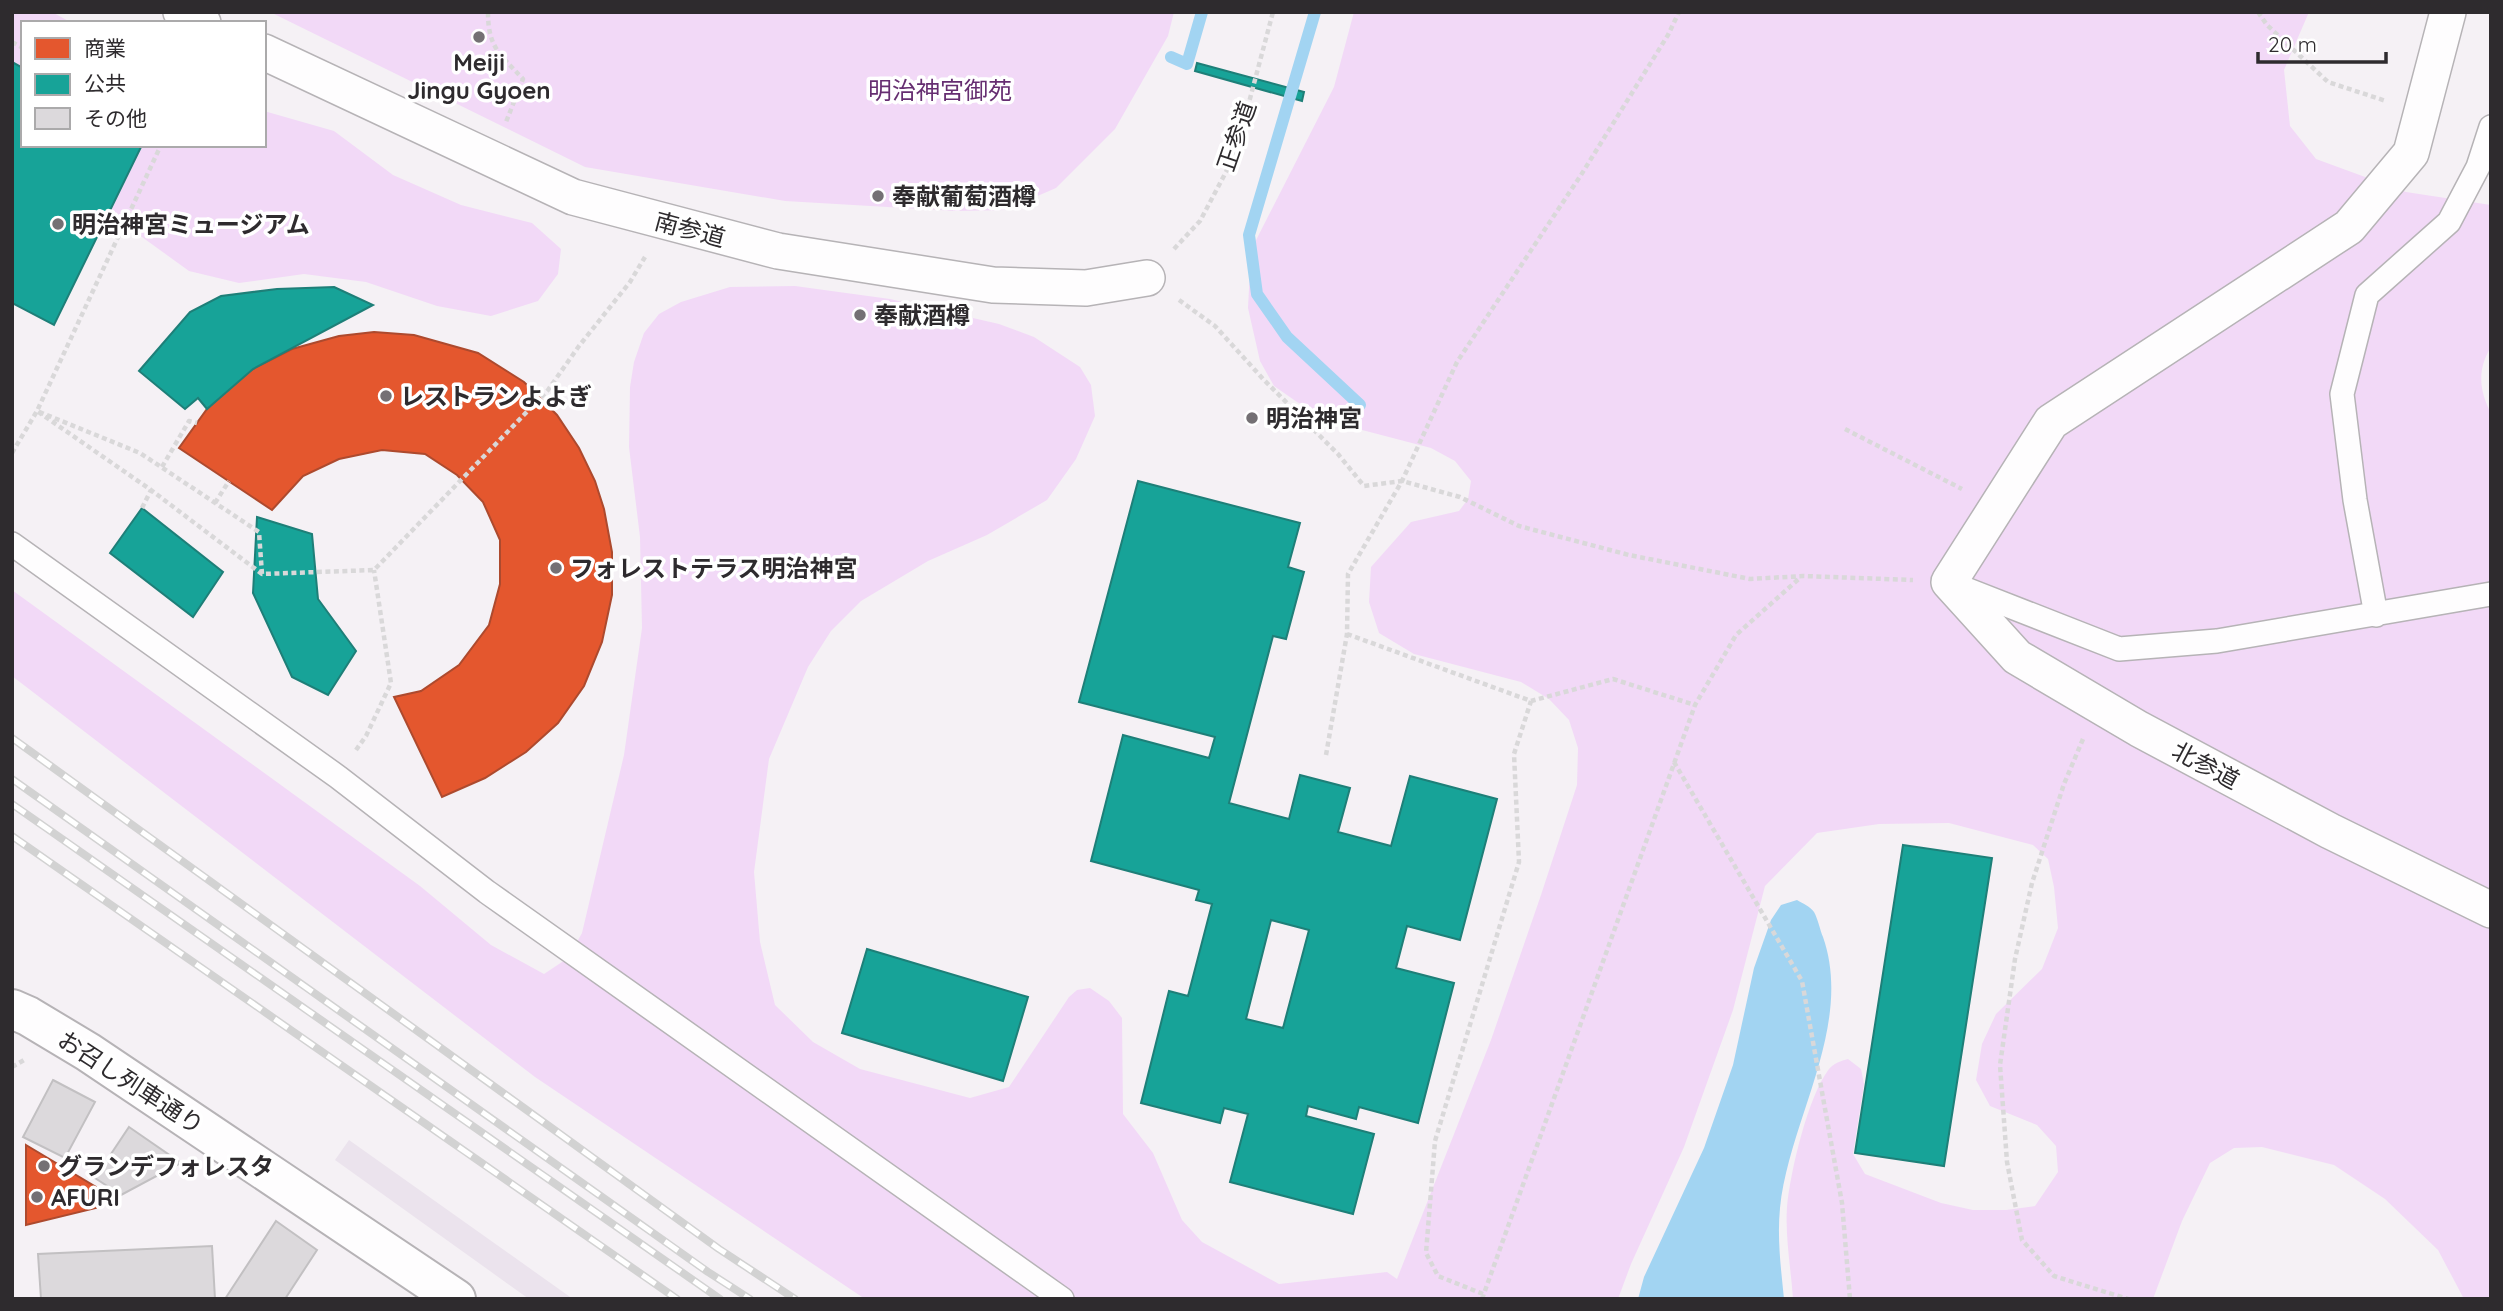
<svg xmlns="http://www.w3.org/2000/svg" width="2503" height="1311" font-family="Quicksand,'Noto Sans JP',sans-serif">
	<style>
		.built { fill: #ebe3ed }
		.green { fill: #f2d9f7 }
		.water { fill: #a2d4f2 }
		.shops { fill: #e4572e; stroke: #ad4a2e; stroke-width: 2 }
		.public { fill: #17a398; stroke: #1e7f78; stroke-width: 2; fill-rule: evenodd }
		.lines { fill: none; stroke-linecap: round; stroke-linejoin: round }
		.stream { stroke: #a2d4f2; stroke-width: 12 }
		.building { fill: #dcd9dc; stroke: #c2c0c2; stroke-width: 2 }
		.service-casing { stroke: #b6b3b6; stroke-width: 26 }
		.pedestrian-casing { stroke: #b6b3b6; stroke-width: 38 }
		.minor-casing { stroke: #b6b3b6; stroke-width: 42 }
		.path { stroke: #d9d8d9; stroke-width: 4.5; stroke-dasharray: 5 3.5; stroke-linecap: butt }
		.service { stroke: #fefdfe; stroke-width: 23 }
		.pedestrian { stroke: #fefdfe; stroke-width: 35 }
		.minor { stroke: #fefdfe; stroke-width: 38 }
		.rail-casing { stroke: #d2d2d2; stroke-width: 8 }
		.rail { stroke: #fff; stroke-width: 5; stroke-dasharray: 16; stroke-linecap: butt }
		.poi-dot { fill: #747074; stroke: #fff; stroke-width: 2.5 }
		.labels { text-anchor: middle; dominant-baseline: central; stroke-width: 7; stroke-linejoin: round; paint-order: stroke }
		.poi-label { font-size: 24px; font-weight: bold; fill: #2e2b2e; stroke: #fff; text-anchor: start }
		.park-label { font-size: 24px; fill: #662e71; stroke: #fff }
		.street-label { font-size: 24px; fill: #2e2b2e; stroke: #fff }
	</style>
	<rect width="100%" height="100%" fill="#f5f1f5"/>
	<path class="built" d="M349,1140L573,1299H529L335,1160Z"/>
	<path class="green" d="M12,12H52L72,23H23V145H264V111L334,131L393,175L461,205L532,223L561,249L558,274L538,301L491,316L437,306L366,282L304,274L239,283L189,271L12,143Z
		M270,12H1174L1168,36L1115,129L1056,188L1005,210L956,211L785,201L585,167Z
		M1354,12H2309L2284,70L2290,126L2316,159L2406,192L2491,205V347C2477,369 2479,391 2491,413V1299H2464L2438,1250L2385,1199L2334,1165L2262,1147L2234,1148L2210,1163L2182,1221L2153,1299H1793C1791,1269 1785,1237 1787,1207C1790,1173 1808,1096 1829,1069C1834,1063 1841,1061 1848,1059L1861,1069L1864,1084L1853,1154L1865,1174L1941,1203L1973,1210H2006L2035,1206L2058,1172L2056,1146L2037,1125L1990,1106L1976,1080L1982,1044L1996,1014L2042,969L2058,928L2054,887L2048,859L2033,845L1949,823L1879,824L1817,833L1765,886L1733,1010L1684,1147L1631,1264L1618,1299H865L535,1077L12,676V590L420,886L491,945L544,974L568,958L582,933L624,755L642,628L640,537L629,447L630,387L634,362L644,333L659,314L681,302L730,287L795,286L890,299L999,324L1034,337L1080,367L1091,385L1095,416L1076,459L1047,500L987,535L928,561L861,601L831,631L808,667L769,759L754,872L760,942L775,1005L813,1042L860,1069L970,1098L1009,1087L1069,997L1077,990L1090,988L1109,1001L1122,1018L1123,1114L1153,1153L1182,1220L1202,1242L1279,1284L1387,1272L1397,1279L1491,1040L1541,895L1577,785L1578,748L1569,720L1549,699L1521,682L1414,654L1379,633L1369,602L1371,567L1411,522L1459,511L1468,499L1471,481L1455,461L1431,448L1343,425L1297,402L1274,386L1260,361L1248,308L1251,250L1334,87Z"/>
	<path class="water" d="M1797,900C1802,903 1811,907 1814,912C1818,919 1820,930 1823,937C1854,1026 1789,1120 1780,1208C1777,1238 1781,1269 1784,1299H1638L1644,1277L1704,1148L1733,1065L1754,968L1771,920L1781,905Z"/>
	<path class="shops" d="M374,332L414,335L478,353L524,382L557,415L579,448L595,481L604,509L612,552V595L602,642L584,686L558,723L526,752L485,778L442,797L394,697L421,691L459,665L489,625L500,584V540L483,502L457,475L425,454L382,450L339,459L303,476L272,510L179,448L207,409L228,387L253,369L292,349L339,336Z
		M26,1145L96,1187L101,1197L96,1208L26,1225Z"/>
	<path class="public" d="M12,62L23,68V145H142L54,325L12,303Z
		M1197,63L1304,92L1302,101L1195,71Z
		M334,287L373,305L253,369L207,409L198,398L185,409L139,371L190,312L221,296L277,289Z
		M1138,481L1300,523L1288,567L1304,572L1286,639L1273,636L1229,803L1289,819L1300,775L1350,788L1338,832L1391,846L1410,776L1497,799L1460,940L1407,926L1396,968L1454,983L1418,1123L1359,1107L1356,1119L1308,1106L1306,1116L1374,1134L1353,1214L1230,1182L1248,1114L1224,1108L1220,1123L1141,1103L1169,991L1188,996L1212,904L1196,900L1199,890L1091,861L1123,735L1209,758L1215,737L1079,702ZM1271,920L1309,930L1283,1028L1246,1019Z
		M142,508L223,572L193,617L110,553Z
		M257,517L312,534L318,599L356,651L328,695L292,677L253,593Z
		M1903,845L1992,858L1944,1166L1855,1153Z
		M867,949L1028,997L1003,1081L842,1033Z"/>
	<g class="lines">
		<path class="stream" d="M1315,12L1249,235L1257,294L1287,337L1360,405
			M1171,57L1187,64L1202,12"/>
	</g>
	<path class="building" d="M53,1080L95,1102L65,1158L23,1137Z
		M129,1127L181,1163L121,1195L95,1178Z
		M276,1221L317,1250L285,1299H225Z
		M212,1246L215,1299H41L38,1254Z"/>
	<g class="lines">
		<defs>
			<path id="service" d="M12,544L338,777L487,892L1062,1299
				M1958,586L2119,649L2217,641L2491,594
				M2376,615L2355,500L2342,394L2367,295L2449,222L2478,167L2491,127"/>
			<path id="pedestrian" d="M181,12L203,23
				M2448,12L2411,153L2349,227L2051,422L1949,582L2017,657L2139,729L2330,831L2491,910
				M264,52L573,197L778,251L993,285L1086,288L1147,278"/>
			<path id="minor" d="M12,1009L28,1016L88,1052L456,1299"/>
		</defs>
		<use href="#service" class="service-casing"/>
		<use href="#pedestrian" class="pedestrian-casing"/>
		<use href="#minor" class="minor-casing"/>
		<path class="path" d="M488,12C488,48 500,54 523,79L506,122
			M2258,12L2267,25L2328,82L2386,101
			M12,42L23,48
			M1174,249L1200,221L1235,155L1273,12
			M1179,300L1215,326L1264,380L1338,454L1364,486L1402,481L1460,497L1519,526L1629,555L1750,579L1803,576L1913,580
			M1845,429L1962,489
			M12,453L37,411L161,145
			M162,467L189,421L197,423
			M215,503L229,481
			M142,508L151,490
			M262,574L259,532L140,453L37,411L151,490L262,574L374,570L548,390L579,346L630,282L645,257
			M1347,634L1531,701L1613,679L1695,705
			M2083,739L2064,784L2032,883L2015,959L2000,1065L2007,1162L2022,1240L2054,1276L2128,1299
			M356,750L366,736L391,683L374,570
			M1326,755L1347,634L1348,574L1402,481L1457,362L1581,175L1668,35L1679,12
			M1674,762L1802,981L1842,1203L1850,1299
			M12,1067L24,1060
			M1483,1294L1438,1276L1426,1253L1435,1141L1519,862L1514,754L1531,701
			M1482,1299L1695,705L1736,635L1802,576"/>
		<use href="#service" class="service"/>
		<use href="#pedestrian" class="pedestrian"/>
		<use href="#minor" class="minor"/>
		<defs>
			<path id="rail" d="M12,738L719,1249L795,1299
				M12,779L708,1272L750,1299
				M12,804L720,1299
				M12,836L677,1299"/>
		</defs>
		<use href="#rail" class="rail-casing"/>
		<use href="#rail" class="rail"/>
	</g>
	<g class="poi-dot">
		<circle cx="479" cy="37" r="7"/>
		<circle cx="878" cy="196" r="7"/>
		<circle cx="58" cy="224" r="7"/>
		<circle cx="860" cy="315" r="7"/>
		<circle cx="386" cy="396" r="7"/>
		<circle cx="1252" cy="418" r="7"/>
		<circle cx="556" cy="568" r="7"/>
		<circle cx="44" cy="1166" r="7"/>
		<circle cx="37" cy="1197" r="7"/>
	</g>
	<g class="labels">
		<g class="poi-label">
			<text x="479" y="62" text-anchor="middle">Meiji<tspan x="479" dy="28">Jingu Gyoen</tspan></text>
			<text x="892" y="196">奉献葡萄酒樽</text>
			<text x="72" y="224">明治神宮ミュージアム</text>
			<text x="874" y="315">奉献酒樽</text>
			<text x="400" y="396">レストランよよぎ</text>
			<text x="1266" y="418">明治神宮</text>
			<text x="570" y="568">フォレストテラス明治神宮</text>
			<text x="58" y="1166">グランデフォレスタ</text>
			<text x="51" y="1197">AFURI</text>
		</g>
		<g class="park-label">
			<text x="940" y="90">明治神宮御苑</text>
		</g>
		<g class="street-label">
			<text transform="translate(1236 136) rotate(-71)">正参道</text>
			<text transform="translate(690 229) rotate(15)">南参道</text>
			<text transform="translate(2206 765) rotate(28)">北参道</text>
			<text transform="translate(131 1082) rotate(33)">お召し列車通り</text>
		</g>
	</g>
	<rect width="2503" height="1311" fill="none" stroke="#2e2b2e" stroke-width="28"/>
	<rect x="21" y="21" width="245" height="126" fill="#ffffff" stroke="#abaaab" stroke-width="2"/>
	<rect x="35" y="38" width="35" height="21" fill="#e4572e" stroke="#abaaab" stroke-width="2"/>
	<text x="84" y="56" font-size="21" fill="#2e2b2e">商業</text>
	<rect x="35" y="74" width="35" height="21" fill="#17a398" stroke="#abaaab" stroke-width="2"/>
	<text x="84" y="91" font-size="21" fill="#2e2b2e">公共</text>
	<rect x="35" y="108" width="35" height="21" fill="#dcd9dc" stroke="#abaaab" stroke-width="2"/>
	<text x="84" y="126" font-size="21" fill="#2e2b2e">その他</text>
	<path d="M2258 52v10h128v-10" fill="none" stroke="#2e2b2e" stroke-width="3.5"/>
	<text x="2268" y="52" font-size="21" fill="#2e2b2e" stroke="#ffffff" stroke-width="5" paint-order="stroke">20 m</text>
</svg>
